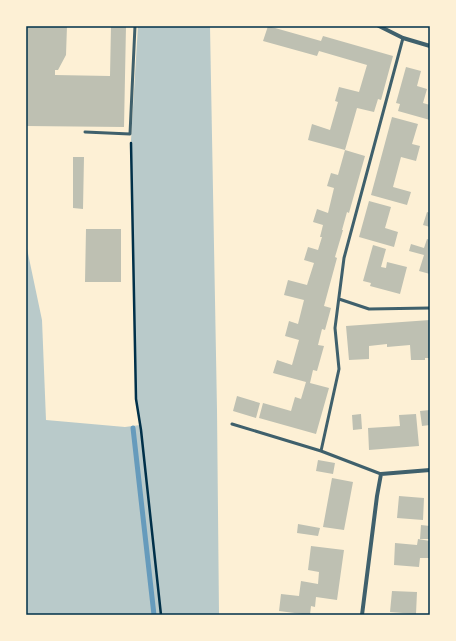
<svg xmlns="http://www.w3.org/2000/svg" width="456" height="641" font-family="'Golos Text',sans-serif">
	<style>
		.green { fill: #b9caca }
		.lines { fill: none; stroke-linecap: round; stroke-linejoin: round }
		.stream { stroke: #669bbc; stroke-width: 5 }
		.building { fill: #bec0b2 }
		.path { stroke: #003049; stroke-width: 2.5 }
		.service { stroke: #3f606c; stroke-width: 3 }
		.minor { stroke: #3f606c; stroke-width: 4 }
		.neatline { fill: none; stroke: #003049; stroke-width: 1.5 }
	</style>
	<rect width="100%" height="100%" fill="#fdf0d5"/>
	<path class="green" d="M138,26H210L217,410L219,615H26V244L42,320L46,420L125,427L140,425L136,399L131,140Z"/>
	<g class="lines">
		<path class="stream" d="M133,428L154,615"/>
	</g>
	<path class="building" d="M26,26H67L66,55L58,70H55V75L110,76L111,26H126L124,127L26,126Z
		M268,26L321,41L323,36L393,56L381,100L378,99L374,112L357,108L345,150L365,156L349,213L347,212L342,230H343L335,257L337,258L324,306L331,308L325,330L322,329L318,345L324,346L317,371L313,370L310,383L329,388L316,434L259,418L263,403L291,411L295,397L301,399L306,382L273,373L277,360L292,365L299,340L285,336L289,321L298,324L304,300L284,295L288,280L307,285L314,263L304,260L308,247L318,250L322,237H320L323,225L313,222L317,209L328,213L334,188L327,186L331,173L338,175L345,150L308,140L312,124L330,130L338,102L335,101L339,87L359,92L367,65L319,51L317,56L263,41Z
		M406,67L421,71L417,86L427,89L423,103L430,105V120L398,111L400,104L396,103Z
		M392,117L418,124L412,144L420,146L416,161L401,157L393,187L411,192L407,205L371,195Z
		M73,157H84L83,209L73,208Z
		M369,201L391,207L385,228L398,232L394,247L359,237Z
		M427,212L430,213V227L423,225Z
		M86,229H121V282H85Z
		M427,239L430,240V274L419,271L424,255L409,251L411,244L424,248Z
		M373,245L386,249L381,267L386,268L387,262L407,267L400,294L370,286L371,283L363,281Z
		M430,320V358H425V360H411L410,345L387,347V344L369,346V359L349,360L346,326Z
		M237,396L260,403L256,418L233,411Z
		M430,410V425L422,426L420,411Z
		M361,414L362,429L353,430L352,415Z
		M416,414L419,446L369,450L368,428L400,426L399,415Z
		M318,460L335,463L333,474L316,471Z
		M332,478L353,482L344,530L323,527Z
		M399,496L424,498L423,520L397,518Z
		M298,524L320,528L318,536L297,533Z
		M421,525L430,526V539H420Z
		M418,539L430,541V558H420L419,567L394,565L395,543L417,545Z
		M311,546L344,550L337,600L316,597L315,607L311,606L310,615L279,611L281,594L299,596L301,581L318,584L319,572L308,570Z
		M392,591L417,592L416,614L390,612Z"/>
	<g class="lines">
		<path class="path" d="M131,143L136,399L141,430L161,615"/>
		<path class="service" d="M85,132L130,134L135,26
			M339,299L369,309L430,308
			M232,424L321,451L381,474
			M321,451L339,369L335,328L344,258L403,38"/>
		<path class="minor" d="M379,26L403,38L430,46
			M362,615L377,496L381,474L430,470"/>
	</g>
	<rect width="456" height="641" fill="none" stroke="#fdf0d5" stroke-width="54"/>
	<rect x="27" y="27" width="402" height="587" class="neatline"/>
</svg>
